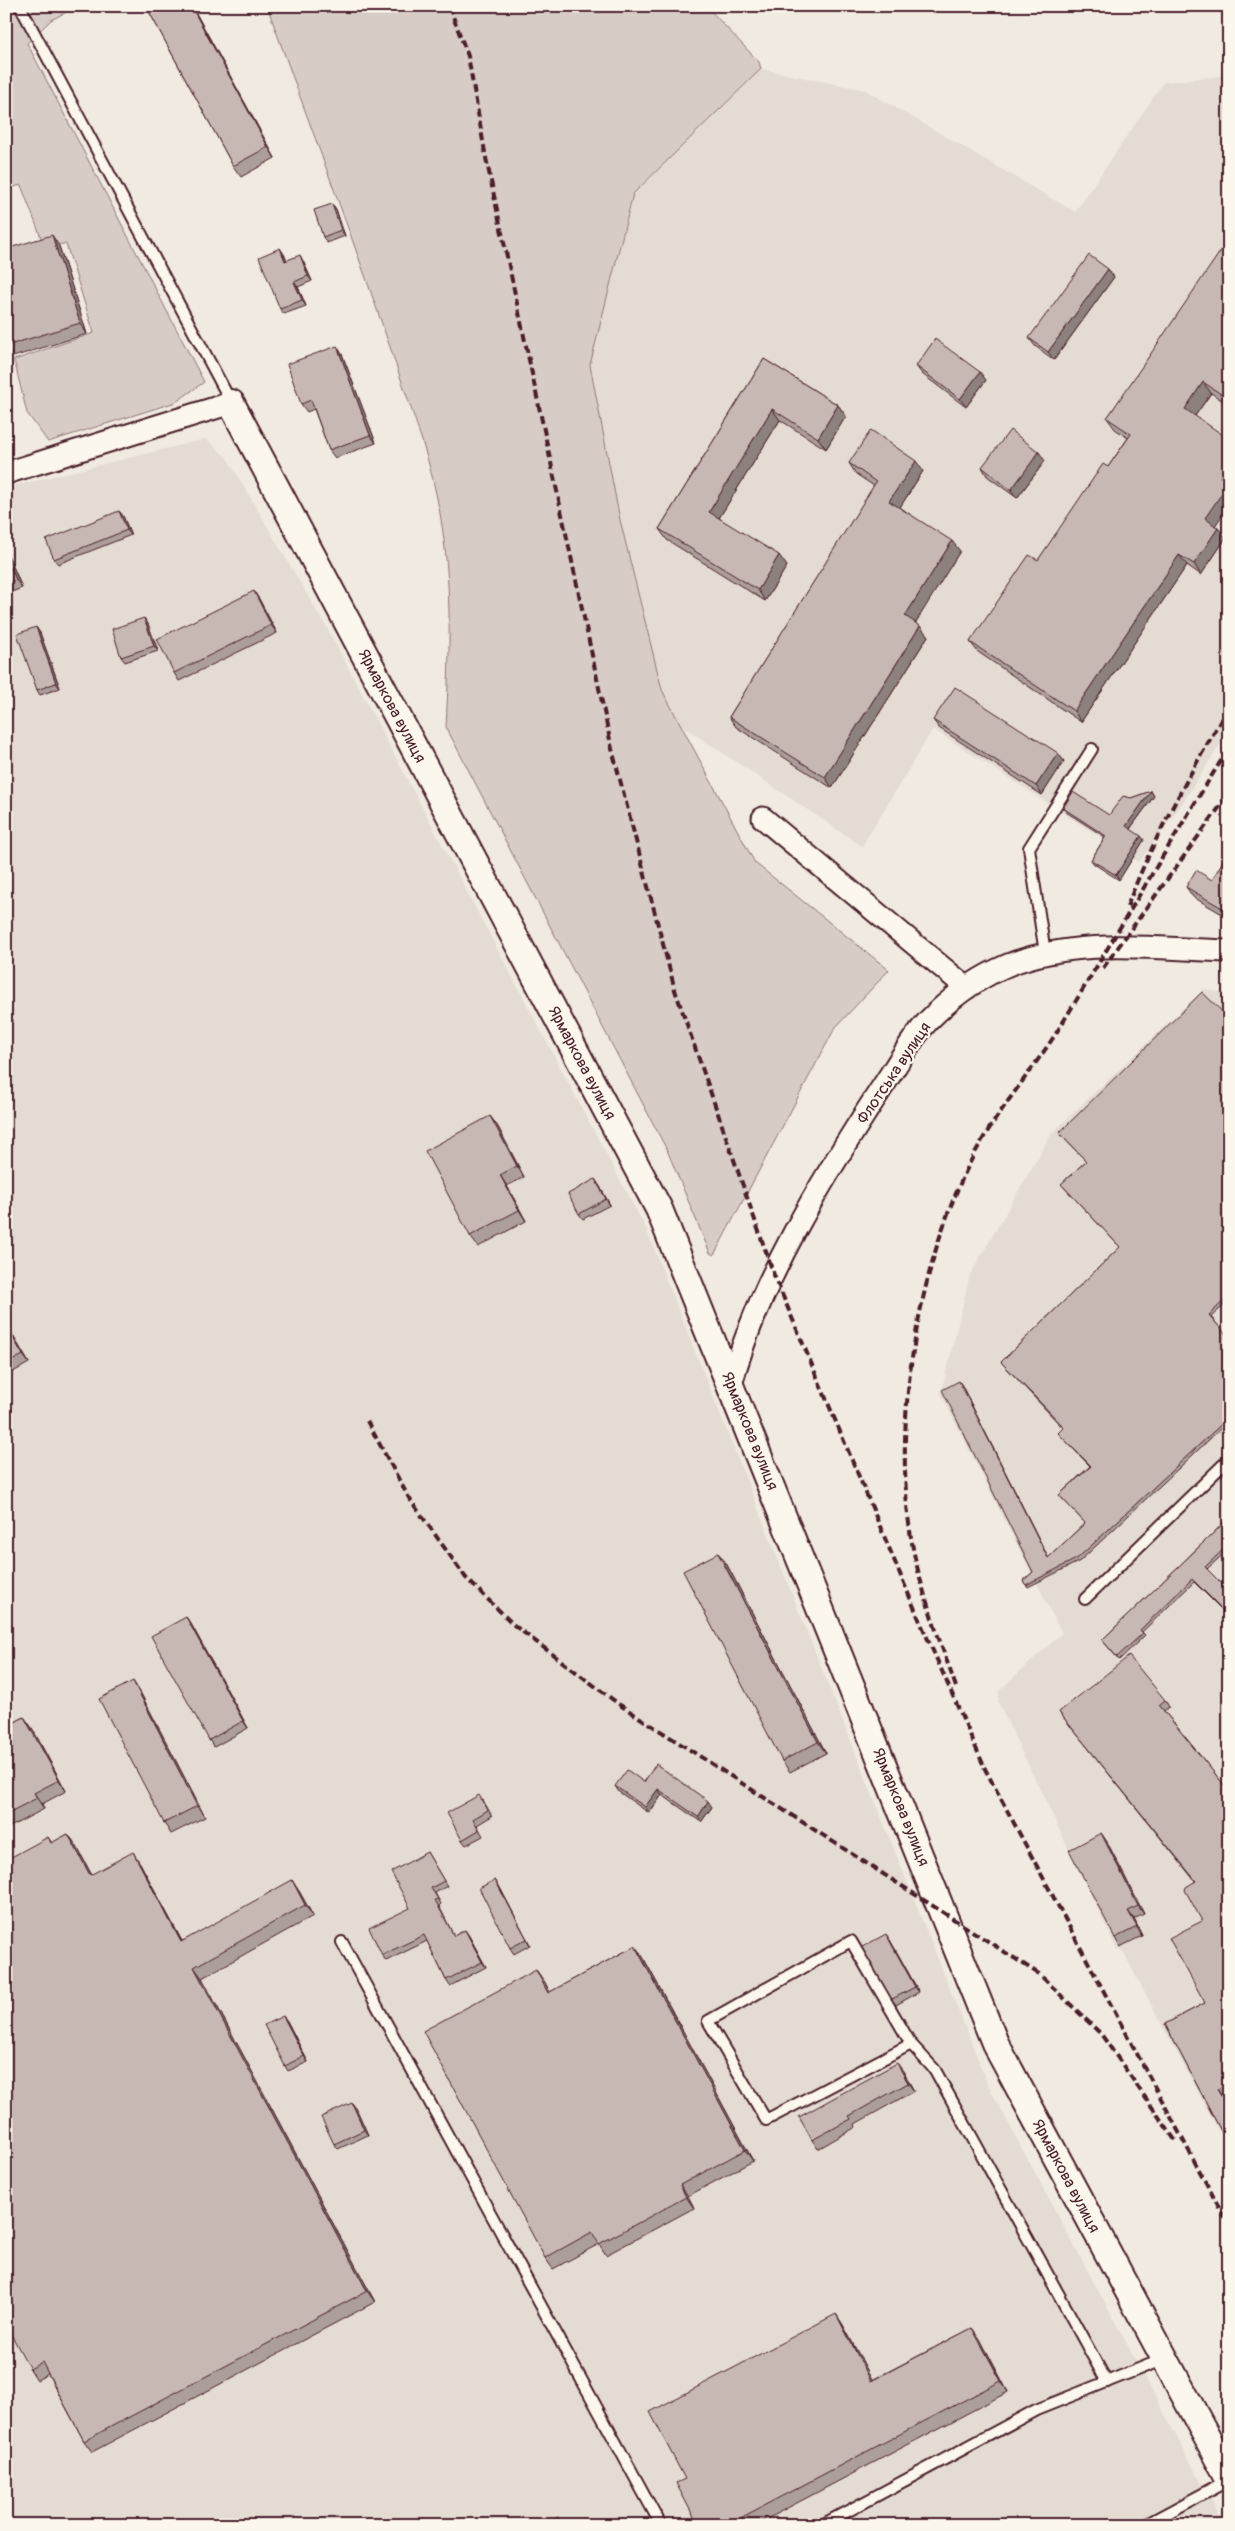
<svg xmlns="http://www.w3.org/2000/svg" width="1235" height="2531" font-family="Pangolin,sans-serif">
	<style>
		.built { fill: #e4dbd2 }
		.green { fill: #d8ccc6; stroke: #917678 }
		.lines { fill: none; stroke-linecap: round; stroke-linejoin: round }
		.service-casing { stroke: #4a1f2b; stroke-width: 14 }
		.minor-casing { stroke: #4a1f2b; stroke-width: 25 }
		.tertiary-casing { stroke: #4a1f2b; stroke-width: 30 }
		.service { stroke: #fbf7ec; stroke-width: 10 }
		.minor { stroke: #fbf7ec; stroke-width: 21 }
		.tertiary { stroke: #fbf7ec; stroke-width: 26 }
		.rail { stroke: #4a1f2b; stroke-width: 4; stroke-dasharray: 8 4; stroke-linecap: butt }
		.wall { fill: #ac9e9a; stroke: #4a1f2b }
		.shaded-wall { fill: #8c817d; stroke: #4a1f2b }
		.building { fill: #c8b8b3; stroke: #4a1f2b }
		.labels { text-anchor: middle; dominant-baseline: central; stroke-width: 4.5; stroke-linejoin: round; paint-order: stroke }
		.street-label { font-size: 16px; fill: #4a1f2b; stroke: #fbf7ec }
	</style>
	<rect width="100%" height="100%" fill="#f0eae0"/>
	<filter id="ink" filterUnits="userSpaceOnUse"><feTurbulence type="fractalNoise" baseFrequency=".02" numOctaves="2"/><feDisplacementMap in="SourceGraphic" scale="10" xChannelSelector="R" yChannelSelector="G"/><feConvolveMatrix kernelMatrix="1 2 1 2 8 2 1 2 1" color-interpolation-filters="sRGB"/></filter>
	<g filter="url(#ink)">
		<path class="built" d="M761,69L865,90L1075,212L1164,82L1229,75V731L1185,799L1139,862L933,729L862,846L681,725L662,690L620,520L590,365L633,194Z
			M206,439L227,458L329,632L646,1229L989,2087L1224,2525H6V488Z
			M1204,989L1229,994V2150L1122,1950L1117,1949L998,1702L999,1691L1062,1633L941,1394L970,1275L1052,1133Z"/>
		<path class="green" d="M6,6H78L51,20L27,43L204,382L176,402L48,442L27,413L14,360L94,333L66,244L44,245L21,185L6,189Z
			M267,6H706L759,62L761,69L633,194L590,365L620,520L662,690L755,863L889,970L835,1028L714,1255L710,1253L667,1150L446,727C450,651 453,574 437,498C427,447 406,396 390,347C351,233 308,120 267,6Z"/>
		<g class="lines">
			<defs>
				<path id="service" d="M20,6L231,402
					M1045,953L1029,848L1092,749
					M1085,1599L1229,1459
					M342,1942L661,2525
					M911,2044L851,1941L708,2021L766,2120L911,2044L935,2070L1107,2382
					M822,2525L1036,2410L1164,2359
					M1145,2525L1229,2480"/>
				<path id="minor" d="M6,473L231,403
					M763,818L967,988
					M731,1385C757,1285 824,1176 881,1089C898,1064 913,1034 936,1013C956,994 982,976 1008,965C1078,937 1156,949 1229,951"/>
				<path id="tertiary" d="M231,403L659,1209L995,2043L1229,2478"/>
			</defs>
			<use href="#service" class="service-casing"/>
			<use href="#minor" class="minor-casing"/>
			<use href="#tertiary" class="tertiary-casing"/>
			<use href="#service" class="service"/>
			<use href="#minor" class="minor"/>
			<use href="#tertiary" class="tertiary"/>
			<path class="rail" d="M449,6L468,56L486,158L612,749L675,990L774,1275L919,1619L987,1773
				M1127,907C1153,837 1192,771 1229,706
				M1103,968L1229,794
				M367,1421L409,1498L466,1578L515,1626L620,1705L1039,1974L1101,2034L1175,2140
				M956,1687C941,1644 925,1602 915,1558C888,1436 917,1260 976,1151C1000,1107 1034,1069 1060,1027C1117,934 1171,840 1229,748
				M984,1767L1229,2226"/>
		</g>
		<path class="wall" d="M146,6H192L275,158L241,177L233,166Z
			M332,204L336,209L345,236L327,243L323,237Z
			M59,246L87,334L13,357L6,347V249Z
			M1229,250V405L1211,393L1195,416L1215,525L1218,528L1226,538L1201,575L1187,565L1081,722L978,652L970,642L1038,560L1108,467L1128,438L1115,429L1107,418Z
			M284,254L287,261H303L312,281L298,287L306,306L284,314L280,309Z
			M1108,269L1114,277L1054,360L1035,346L1029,338Z
			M342,354L376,443L335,458L329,450L314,409L307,412L301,404Z
			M764,359L838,405L846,416L826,449L780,420L719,518L787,566L765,601L667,540L659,529Z
			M916,366L986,380L966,407L922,374Z
			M1045,461L1017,498L987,476L982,467Z
			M849,463L923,471L900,507L960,551L915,622L928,636L832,788L736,727L729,717L874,486L856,474Z
			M119,511L123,516L131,535L58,564L54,559Z
			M6,553L9,557L22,588L6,594Z
			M259,599L277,633L179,681L174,673Z
			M144,618L148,624L158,651L125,662L121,657Z
			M36,627L40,633L60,688L40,695L37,690Z
			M933,720L1064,761L1042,795L939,728Z
			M1151,791L1154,796L1130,829L1144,840L1119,880L1094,864L1091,860L1105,837L1066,812L1063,808L1109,815L1131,798Z
			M1229,851V918L1193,897L1186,887L1212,880Z
			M1229,1018V1301L1211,1317L1229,1338V1421L1080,1561L1028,1587L1023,1581L1033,1572L961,1384L1048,1558L1085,1523L1059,1495L1090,1466L1058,1433L1063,1428L1001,1362L1120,1247L1061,1184L1086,1161L1059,1133Z
			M490,1116L498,1127L524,1177L507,1186L526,1221L478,1247L470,1236Z
			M599,1185L610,1205L583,1219L579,1214Z
			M6,1324L29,1363L6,1376Z
			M1229,1518V1549L1207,1569L1229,1591V1617L1194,1582L1142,1632L1145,1635L1119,1660L1102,1640Z
			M718,1553L726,1563L826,1753L790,1772L782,1761Z
			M186,1617L191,1624L248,1728L214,1747L209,1740Z
			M140,1692L205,1817L171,1834L164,1823Z
			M1165,1700L1169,1707L1164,1711L1229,1791V2092L1222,2096L1229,2108V2146L1165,2024L1205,2003L1202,1921L1195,1881L1059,1712Z
			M24,1717L32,1728L66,1791L42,1804L44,1809L6,1829V1727Z
			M644,1782L712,1807L701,1822L662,1795L649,1813L619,1792L615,1786Z
			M483,1800L492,1816L477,1825L483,1836L466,1845L462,1840Z
			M1101,1833L1107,1842L1144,1914L1134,1919L1142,1936L1120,1947L1115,1938Z
			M68,1834L76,1845L91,1874L140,1863L182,1941L299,1891L313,1916L202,1978L375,2302L92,2452L84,2441L48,2374L37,2380L30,2369L48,1837L52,1843Z
			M427,1852L447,1886L435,1893L441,1904L439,1906L454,1936L465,1930L469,1936L486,1967L450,1986L446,1980L427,1941L386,1961L382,1955L410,1908Z
			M495,1880L499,1886L530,1945L514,1954L510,1948Z
			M890,1940L919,1992L896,2005L892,1999Z
			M635,1946L643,1957L753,2161L688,2196L694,2208L606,2255L599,2244L553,2269L545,2258L536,1970L544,1981L550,1992Z
			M283,2016L287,2021L308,2062L288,2071L285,2066Z
			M903,2071L914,2091L855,2124L856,2127L818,2149L812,2140Z
			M356,2108L368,2135L338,2149L334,2144Z
			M836,2314L843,2325L872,2380L972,2328L980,2339L1008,2392L755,2525H698Z"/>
		<path class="shaded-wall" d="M191,6H192L275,158L268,147Z
			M332,204L336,209L345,236L341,230Z
			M52,235L59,246L87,334L80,323Z
			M280,248L284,254L289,267L285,261Z
			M300,255L303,261L312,281L308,276Z
			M1108,269L1114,277L1054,360L1048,352Z
			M294,282L298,287L306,306L302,300Z
			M337,346L342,354L376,443L370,435Z
			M980,372L986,380L966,407L960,399Z
			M1203,382L1211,393L1192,420L1185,409Z
			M1229,390V402L1224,396Z
			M838,405L846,416L826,449L818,438Z
			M772,409L780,420L716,523L709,512Z
			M1039,452L1045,461L1017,498L1011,490Z
			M916,461L923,471L897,512L889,501Z
			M1229,464V505L1213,529L1205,518L1220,477Z
			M119,511L123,516L131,535L127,530Z
			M1218,528L1226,538L1201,575L1194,564Z
			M952,541L960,551L913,627L905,616Z
			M6,553L9,557L22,588L16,580L6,556Z
			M779,555L787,566L765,601L758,590Z
			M1179,555L1187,565L1081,722L1074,711Z
			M254,591L259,599L277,633L271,625Z
			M144,618L148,624L158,651L154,646Z
			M920,626L928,636L832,788L825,777Z
			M36,627L40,633L60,688L56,683Z
			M1058,753L1064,761L1042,795L1036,786Z
			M1151,791L1154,796L1129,830L1126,826Z
			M1141,836L1144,840L1119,880L1116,875Z
			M490,1116L498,1127L524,1177L517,1166Z
			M500,1175L507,1186L526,1221L519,1210Z
			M595,1179L599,1185L610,1205L606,1199Z
			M6,1324L29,1363L23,1355L6,1326Z
			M959,1381L961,1384L1050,1561L1048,1558Z
			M718,1553L726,1563L826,1753L818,1742Z
			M186,1617L191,1624L248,1728L243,1721Z
			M133,1681L140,1692L205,1817L197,1806Z
			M24,1717L32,1728L66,1791L59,1780Z
			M658,1789L662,1795L649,1813L645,1807Z
			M34,1793L42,1804L44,1809L37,1798Z
			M708,1801L712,1807L701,1822L698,1817Z
			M1101,1833L1107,1842L1144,1914L1138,1906Z
			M68,1834L76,1845L97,1885L90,1875Z
			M133,1852L140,1863L188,1953L181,1942Z
			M292,1880L299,1891L313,1916L305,1905Z
			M495,1880L499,1886L530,1945L527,1939Z
			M1128,1911L1134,1919L1142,1936L1137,1927Z
			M465,1930L469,1936L486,1967L482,1962Z
			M886,1934L890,1940L919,1992L915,1987Z
			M635,1946L643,1957L753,2161L745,2150Z
			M194,1967L202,1978L375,2302L367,2291Z
			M536,1970L544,1981L556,2004L548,1993Z
			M283,2016L287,2021L308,2062L304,2056Z
			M897,2063L903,2071L914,2091L908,2083Z
			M1217,2089L1222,2096L1229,2108V2111Z
			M352,2103L356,2108L368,2135L364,2130Z
			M680,2185L688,2196L694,2208L686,2197Z
			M836,2314L843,2325L879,2392L871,2381Z
			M972,2328L980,2339L1008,2392L1001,2381Z"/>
		<path class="building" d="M146,6H191L268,147L233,166Z
			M332,204L341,230L323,237L314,210Z
			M52,235L80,323L6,346V249Z
			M1224,246L1229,250V390L1224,396L1203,382L1185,409L1229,439V464L1220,477L1229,483L1205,518L1218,528L1194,564L1179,555L1074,711L970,642L1029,555L1038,560L1103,464L1108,467L1131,434L1107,418Z
			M280,248L285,261L300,255L308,276L294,282L302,300L280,309L259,257Z
			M1089,255L1108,269L1048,352L1029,338Z
			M935,339L980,372L960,399L916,366Z
			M337,346L370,435L329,450L311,400L301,404L287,364Z
			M764,359L838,405L818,438L772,409L709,512L779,555L758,590L659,529Z
			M871,430L916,461L889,501L952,541L905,616L920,626L825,777L729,717L876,482L849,463Z
			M1010,430L1039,452L1011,490L982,467Z
			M119,511L127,530L54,559L46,540Z
			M6,556L16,580L6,583Z
			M254,591L271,625L174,673L157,639Z
			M144,618L154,646L121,657L112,629Z
			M36,627L56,683L37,690L17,634Z
			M955,687L1058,753L1036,786L933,720Z
			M1151,791L1126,826L1141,836L1116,875L1091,860L1106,836L1063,808L1073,792L1109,815L1123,796L1131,798Z
			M1229,851V912L1186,887L1196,870L1212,880Z
			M1202,992L1229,1018V1296L1209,1315L1229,1338V1417L1078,1558L1026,1585L1023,1581L1033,1572L942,1390L959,1381L1048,1558L1085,1523L1059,1495L1091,1466L1058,1433L1064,1427L1001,1362L1120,1247L1061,1184L1086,1161L1059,1133Z
			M490,1116L517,1166L500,1175L519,1210L470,1236L425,1151Z
			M595,1179L606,1199L579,1214L568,1194Z
			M6,1326L23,1355L6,1364Z
			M1229,1518V1544L1205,1567L1229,1591V1616L1192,1579L1140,1630L1143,1633L1117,1657L1102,1640Z
			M718,1553L818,1742L782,1761L683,1571Z
			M186,1617L243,1721L209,1740L151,1636Z
			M1129,1656L1165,1700L1159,1705L1229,1791V2083L1217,2089L1229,2111V2146L1165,2024L1205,2003L1169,1938L1202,1921L1185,1890L1186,1887L1196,1881L1059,1712Z
			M133,1681L197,1806L164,1823L99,1699Z
			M24,1717L59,1780L34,1793L37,1798L6,1814V1727Z
			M656,1764L708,1801L698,1817L658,1789L645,1807L615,1786L627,1770L644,1782Z
			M479,1795L488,1810L473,1819L479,1830L462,1840L447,1813Z
			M1101,1833L1138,1906L1128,1911L1137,1927L1115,1938L1069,1850Z
			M68,1834L90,1875L133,1852L181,1942L292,1880L305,1905L194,1967L367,2291L84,2441L42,2362L30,2369L6,2325V1860L48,1837L51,1843Z
			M427,1852L444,1881L431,1888L438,1899L435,1900L454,1936L465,1930L482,1962L446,1980L424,1935L382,1955L369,1928L410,1908L391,1872Z
			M495,1880L527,1939L510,1948L479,1888Z
			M886,1934L915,1987L892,1999L862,1947Z
			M635,1946L745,2150L680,2185L686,2197L599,2244L592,2232L545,2258L423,2031L536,1970L548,1993Z
			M283,2016L304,2056L285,2066L264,2025Z
			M897,2063L908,2083L849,2116L851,2119L812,2140L799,2117Z
			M352,2103L364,2130L334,2144L321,2117Z
			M836,2314L871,2381L972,2328L1001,2381L727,2525H698L676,2483L685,2479L650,2412Z
			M558,2517L563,2525H544Z"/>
	</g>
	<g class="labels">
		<g class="street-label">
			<text transform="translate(392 706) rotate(62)">Ярмаркова вулиця</text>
			<text transform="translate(582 1063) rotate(62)">Ярмаркова вулиця</text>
			<text transform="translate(894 1073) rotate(-56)">Флотська вулиця</text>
			<text transform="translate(750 1431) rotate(68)">Ярмаркова вулиця</text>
			<text transform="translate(901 1807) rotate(68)">Ярмаркова вулиця</text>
			<text transform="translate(1066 2176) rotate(62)">Ярмаркова вулиця</text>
		</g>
	</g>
	<rect width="1235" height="2531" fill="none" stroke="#fbf7ec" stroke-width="25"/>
	<rect x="12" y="12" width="1210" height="2506" fill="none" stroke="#4a1f2b" stroke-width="2" filter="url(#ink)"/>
</svg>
